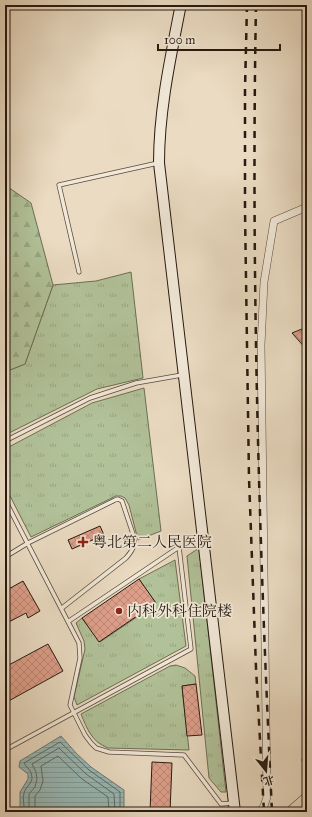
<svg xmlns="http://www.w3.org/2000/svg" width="312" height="817" font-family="'IM FELL Great Primer','Noto Serif SC',serif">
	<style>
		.grass { fill: url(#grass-tufts); stroke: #6c6e55 }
		.forest { fill: url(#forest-firs); stroke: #6c6e55 }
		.water { fill: url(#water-rules); stroke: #6b7a76 }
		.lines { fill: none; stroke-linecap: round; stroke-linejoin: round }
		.shore { stroke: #606a65; stroke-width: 1 }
		.building { fill: url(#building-cross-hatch); stroke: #271a12 }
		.service-casing { stroke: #584a3e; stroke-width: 5 }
		.minor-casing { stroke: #584a3e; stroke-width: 8 }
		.secondary-casing { stroke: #271a12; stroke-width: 12 }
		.trunk-casing { stroke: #271a12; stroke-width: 12 }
		.service { stroke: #f1e8d7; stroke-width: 3.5 }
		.minor { stroke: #f1e8d7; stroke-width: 7 }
		.secondary { stroke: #f1e8d7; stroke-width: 10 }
		.trunk { stroke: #eadbc2; stroke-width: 11 }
		.rail { stroke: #271a12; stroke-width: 2.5; stroke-dasharray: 7 7; stroke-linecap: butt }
		.poi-dot { fill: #8f2418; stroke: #f1e8d7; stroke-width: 1.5 }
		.labels { text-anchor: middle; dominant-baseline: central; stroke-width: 3.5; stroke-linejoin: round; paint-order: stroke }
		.poi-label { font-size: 15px; fill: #271a12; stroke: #f1e8d7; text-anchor: start }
	</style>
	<defs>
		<pattern id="grass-tufts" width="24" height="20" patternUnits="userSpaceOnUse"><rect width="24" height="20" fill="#b1c198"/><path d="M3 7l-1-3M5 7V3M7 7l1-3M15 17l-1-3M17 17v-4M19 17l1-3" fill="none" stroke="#98a582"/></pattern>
		<pattern id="forest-firs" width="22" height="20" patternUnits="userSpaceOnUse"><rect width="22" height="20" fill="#b1c198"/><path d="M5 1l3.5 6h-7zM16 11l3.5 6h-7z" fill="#98a582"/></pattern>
		<pattern id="water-rules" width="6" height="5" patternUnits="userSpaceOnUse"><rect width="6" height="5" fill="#98bab8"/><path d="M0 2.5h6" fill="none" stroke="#839f9d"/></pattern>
		<pattern id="building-cross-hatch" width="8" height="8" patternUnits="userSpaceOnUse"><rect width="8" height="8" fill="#de9f8a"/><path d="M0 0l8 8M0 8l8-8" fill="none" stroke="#be8876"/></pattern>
	</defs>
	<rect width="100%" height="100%" fill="#eadbc2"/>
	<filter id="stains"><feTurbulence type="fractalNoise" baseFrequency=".005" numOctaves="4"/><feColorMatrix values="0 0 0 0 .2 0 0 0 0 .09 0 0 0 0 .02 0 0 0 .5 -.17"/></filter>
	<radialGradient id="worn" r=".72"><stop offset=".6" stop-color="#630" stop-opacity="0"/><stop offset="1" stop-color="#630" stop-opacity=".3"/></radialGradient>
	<path class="grass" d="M131,272L143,378L97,389L5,435V372L25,364L53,285L96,281Z
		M144,388L161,531L138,540L129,505L125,498L121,496H116L31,537L5,486V449L92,403Z
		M199,548L226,792H221L209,778L187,556Z
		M175,560L186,646L77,705L74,697L85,649L84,641L76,623L82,618L100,642L156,604L139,579Z
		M176,665L185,668L195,676L196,684L182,686L189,750L108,748C92,742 87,729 81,714L170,666Z"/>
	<path class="forest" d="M5,185L31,203L53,285L25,364L5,372Z"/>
	<path class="water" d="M61,736L76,753L91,767L124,790V812H20V792L28,779V774L19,767L20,761Z"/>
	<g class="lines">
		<path class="shore" d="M24,812C25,806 22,799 24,793C26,785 35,783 31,773C30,769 26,767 24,763L60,742L89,770L120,792V812
			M29,812V794L35,787L37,779L36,772L32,764L59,748L86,774L114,794L115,812
			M35,812V796L40,790L43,781L41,766L58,756L82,779L108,797L109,812"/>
	</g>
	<path class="building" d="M307,327V350L292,333Z
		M100,526L104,535L72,549L68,540Z
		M139,579L156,603L99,642L82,618Z
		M23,581L40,611L28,618L26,613L5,624V591Z
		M48,644L63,671L5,703V667Z
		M196,684L202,735L187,736L182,686Z
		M152,762L172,763L170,812H150Z"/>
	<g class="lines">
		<defs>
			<path id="service" d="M164,5L179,9
				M79,272L59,185L158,163
				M5,441L90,398L136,383L182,375
				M5,500L79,643L80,658L70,705L85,735L91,743L96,748L109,752L184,755L221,804L233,803
				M5,557L28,543L115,500L118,499L122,501L134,537C135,547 132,551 126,558L62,608
				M69,621L179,547L203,544
				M5,750L191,649L179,547
				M307,758L304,760L307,765"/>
			<path id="minor" d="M260,812L264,806L267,797L261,345L264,282L274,221L307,207"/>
			<path id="secondary" d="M182,5L180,9C170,60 159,111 159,163L235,812"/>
			<path id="trunk" d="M291,812L307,798"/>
		</defs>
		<use href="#service" class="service-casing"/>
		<use href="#minor" class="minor-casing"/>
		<use href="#secondary" class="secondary-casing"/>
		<use href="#trunk" class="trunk-casing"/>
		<use href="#service" class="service"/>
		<use href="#minor" class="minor"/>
		<use href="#secondary" class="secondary"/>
		<use href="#trunk" class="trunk"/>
		<path class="rail" d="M247,5L245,89V211L249,478L256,668L264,812
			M256,5C251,274 259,543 272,812"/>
	</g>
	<g class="poi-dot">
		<path d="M81 536h4v4h4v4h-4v4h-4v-4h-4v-4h4z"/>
		<circle cx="119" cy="611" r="4"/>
	</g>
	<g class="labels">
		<g class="poi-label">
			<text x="92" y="542">粤北第二人民医院</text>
			<text x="127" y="611">内科外科住院楼</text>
		</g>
	</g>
	<rect width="312" height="817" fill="none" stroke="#eadbc2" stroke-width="20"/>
	<rect x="6" y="6" width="300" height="805" fill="none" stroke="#271a12" stroke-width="2"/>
	<rect x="10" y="10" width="292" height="797" fill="none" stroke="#271a12"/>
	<g transform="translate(266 771) rotate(163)" stroke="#f1e8d7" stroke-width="3" paint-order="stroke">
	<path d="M0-3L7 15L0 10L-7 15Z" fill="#271a12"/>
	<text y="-6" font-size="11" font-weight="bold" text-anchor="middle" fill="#271a12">北</text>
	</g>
	<path d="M158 44v6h122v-6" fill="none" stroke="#271a12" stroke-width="2"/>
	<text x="164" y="44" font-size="12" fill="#271a12" stroke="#f1e8d7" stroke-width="3" paint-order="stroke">100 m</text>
	<rect width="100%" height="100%" filter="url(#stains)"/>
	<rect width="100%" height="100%" fill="url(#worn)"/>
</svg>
